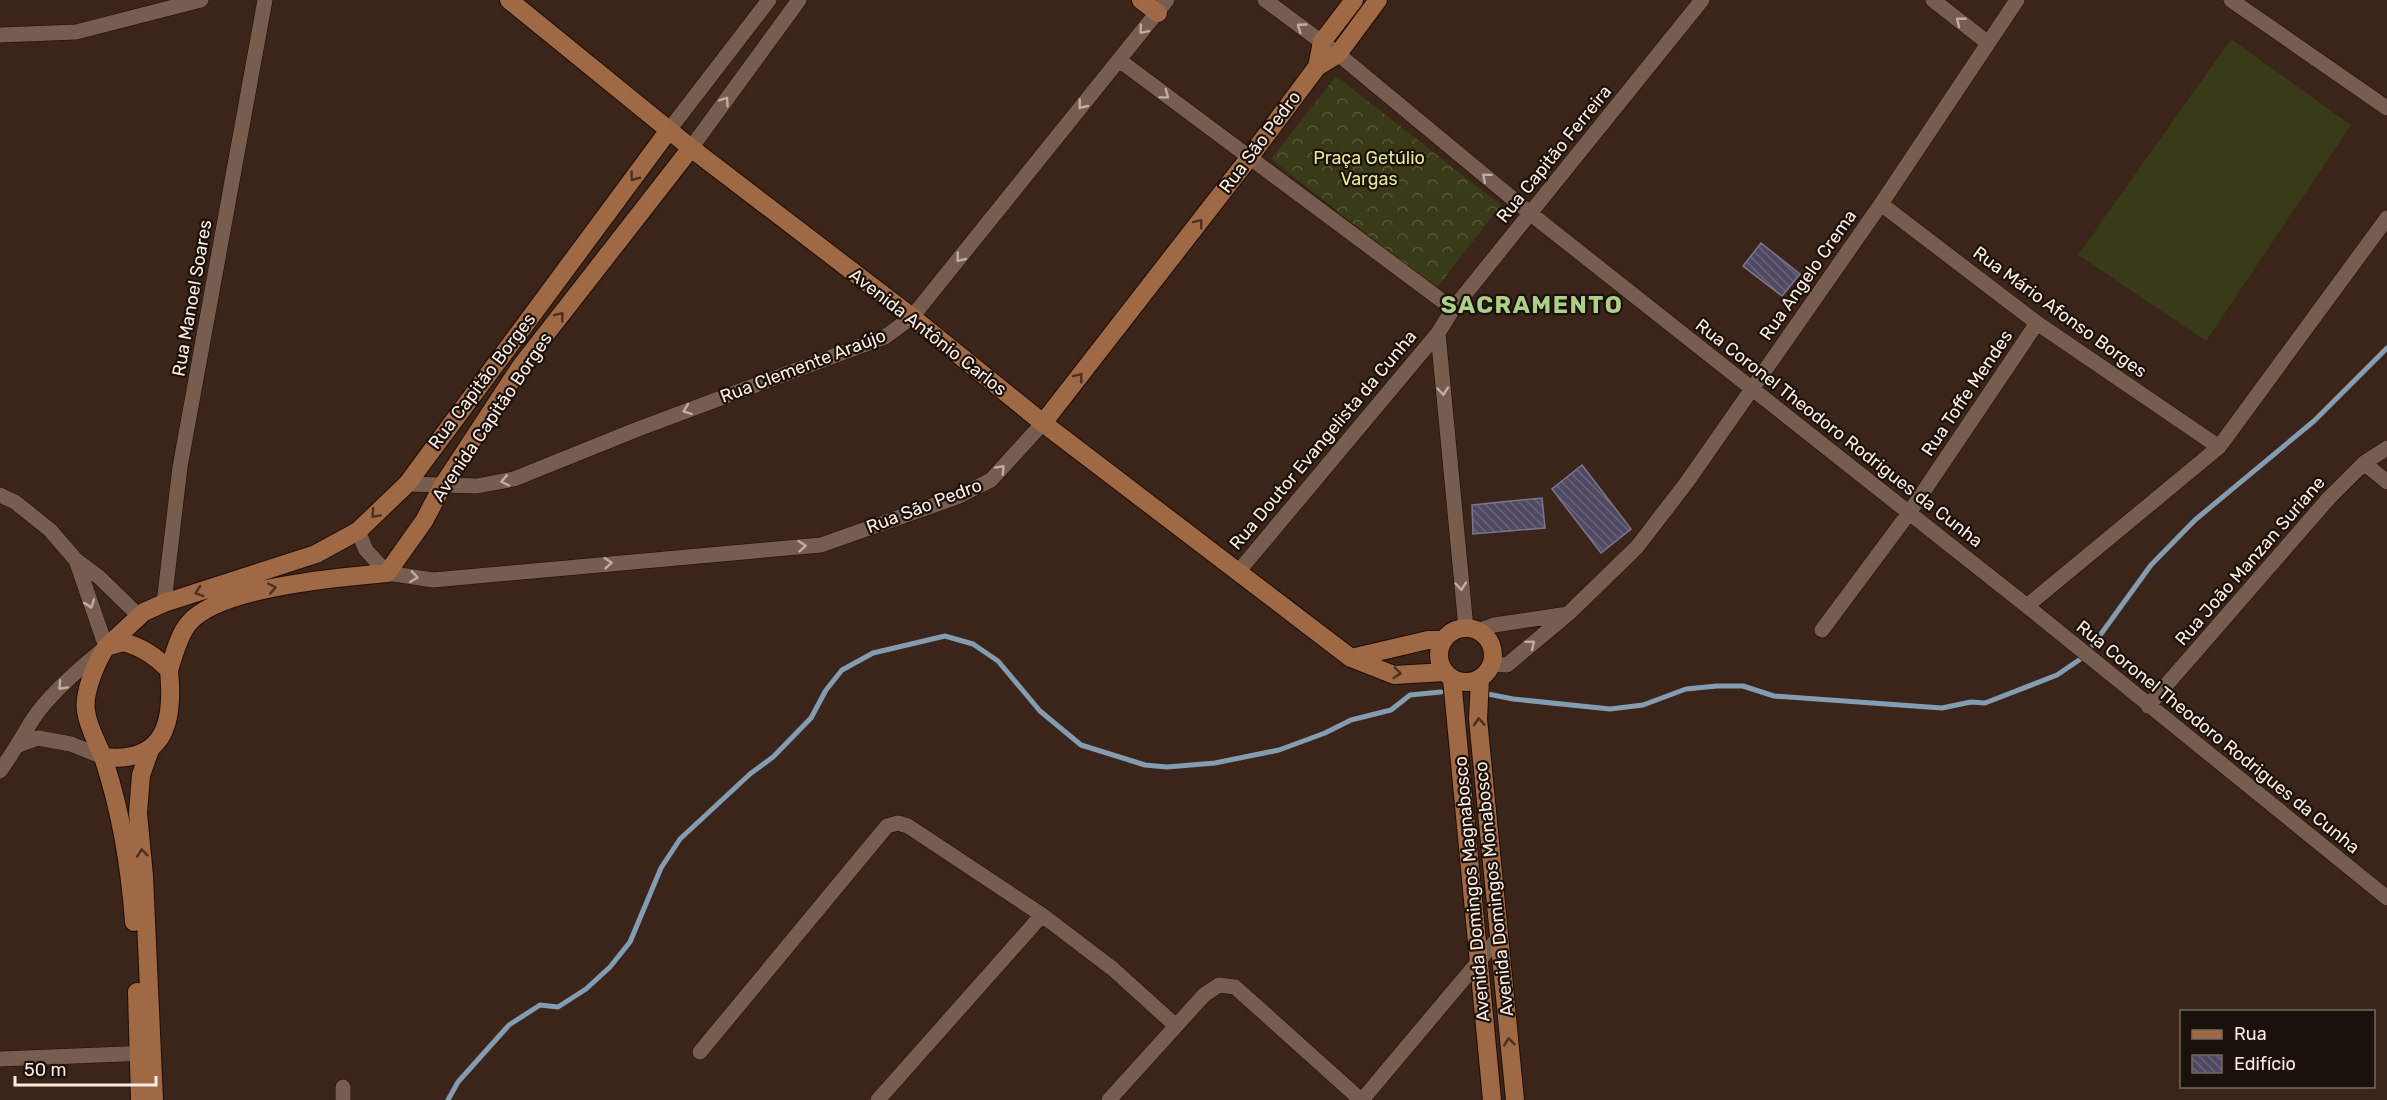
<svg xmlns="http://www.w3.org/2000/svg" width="2387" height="1100" font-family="Rubik,sans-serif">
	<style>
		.forest { fill: url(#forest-crowns) }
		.pitch { fill: #393a18 }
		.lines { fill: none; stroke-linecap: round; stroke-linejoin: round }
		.stream { stroke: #849cb2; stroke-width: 5 }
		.building { fill: url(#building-back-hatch); stroke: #7b7690; stroke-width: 1.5 }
		.street-casing { stroke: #210d03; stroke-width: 16 }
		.secondary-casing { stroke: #210d03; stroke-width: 20 }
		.street { stroke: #775d4f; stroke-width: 15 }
		.secondary { stroke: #9f6946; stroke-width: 18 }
		.oneway { stroke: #c0aca1 }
		.oneway2 { stroke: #493020 }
		.labels { text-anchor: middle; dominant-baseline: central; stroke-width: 4.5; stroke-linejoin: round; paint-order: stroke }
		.street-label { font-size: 18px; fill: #fcece4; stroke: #1b110b }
		.park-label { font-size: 18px; fill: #e3e89a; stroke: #1b110b }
		.district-label { font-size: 24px; font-weight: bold; letter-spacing: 1.5px; fill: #aecf89; stroke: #1b110b }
	</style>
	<defs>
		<pattern id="forest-crowns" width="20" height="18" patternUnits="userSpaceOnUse" patternTransform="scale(1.5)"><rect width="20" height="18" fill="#393a18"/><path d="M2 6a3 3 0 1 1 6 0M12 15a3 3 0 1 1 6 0" fill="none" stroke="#575739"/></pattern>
		<pattern id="building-back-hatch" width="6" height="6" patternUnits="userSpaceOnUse" patternTransform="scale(1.5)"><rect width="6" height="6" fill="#4f4a62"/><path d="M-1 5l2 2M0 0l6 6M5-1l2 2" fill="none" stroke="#696478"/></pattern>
	</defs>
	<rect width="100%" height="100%" fill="#3b2419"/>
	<path class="forest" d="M1336,76L1501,205L1436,289L1271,159Z"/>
	<path class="pitch" d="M2231,39L2351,125L2206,341L2078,255Z"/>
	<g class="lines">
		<path class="stream" d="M2093,645L2151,565L2195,520L2314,421L2387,348
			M1488,694L1513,699L1610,709L1643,705L1686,689L1717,686H1743L1774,696L1942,708L1971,702L1985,703L2057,675L2082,658
			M448,1100L458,1082L509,1025L540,1005L558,1007L586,989L610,967L630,942L661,868L680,839L750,774L773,757L811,718L826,690L842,670L873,653L945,636L973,644L998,661L1040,711L1081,745L1145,765L1167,767L1215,763L1279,750L1325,733L1351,720L1391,710L1410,695L1441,692"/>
	</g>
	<path class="building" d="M1761,243L1800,274L1782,296L1743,266Z
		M1582,465L1631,529L1601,553L1552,489Z
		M1542,498L1545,528L1473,534L1472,505Z"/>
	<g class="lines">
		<defs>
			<path id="street" d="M1265,0L1338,54L1531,214L2027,606L2387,898
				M1933,0L1988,43
				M2231,0L2387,108
				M0,35L76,32L201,0
				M1119,60L1453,309
				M669,130L769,0
				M691,148L799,0
				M1881,204L2037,323L2219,447
				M1438,333L1466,628
				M2364,463L2387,482
				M407,484L477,486L514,479L638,429L885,337L912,317L1167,0
				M0,495L15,502L50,530L76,560L99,577L139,616
				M358,531L366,550L387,573L433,580L821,545L957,497L991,480L1043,423
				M1238,572L1438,333L1453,309L1702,0
				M164,603L180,467L265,0
				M2027,606L2219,447L2387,218
				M1822,630L1909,513L2037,323
				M1477,631L1494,625L1568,614
				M1492,664L1507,665L1568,614L1637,547L1687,482L1881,204L2017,0
				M2148,706L2329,498L2364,463L2387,448
				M19,745L38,738L71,744L103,757
				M0,771C12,754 22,737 33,719C50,693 81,667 106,647L76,560
				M700,1052L887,826L898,823L908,826L1042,915L1113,969L1176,1026
				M0,1059L149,1053
				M343,1100V1087
				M878,1100L1042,915
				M1109,1100L1204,995L1219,985L1235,987L1361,1100
				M1362,1100L1499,937"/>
			<path id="secondary" d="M509,0L691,148L912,317L1043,423L1351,658L1394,675L1445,672
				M1141,0L1158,13
				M1317,67L1322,42L1354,0
				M1043,423L1249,158L1317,67L1338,54L1378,0
				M1439 655a27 27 0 1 1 54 0a27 27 0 1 1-54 0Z
				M123,642C142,647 155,656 169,670C174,721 166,764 103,757C97,742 88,727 86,711C83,693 96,663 106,647Z
				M106,647L144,612L164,603L316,554L358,531L407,484L669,130
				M1351,658L1428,640H1444
				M169,670C174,655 179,634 189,623C219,587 341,577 387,573L424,521L443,485L521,366L691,148
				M1452,679L1492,1100
				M1480,679L1478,719L1515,1100
				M150,750L141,775L138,813L144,876L154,1100
				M103,757C121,811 130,866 134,922
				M137,992L140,1100"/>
		</defs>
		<use href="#street" class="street-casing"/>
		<use href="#secondary" class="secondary-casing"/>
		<use href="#street" class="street"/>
		<use href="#secondary" class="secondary"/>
	</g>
	<defs><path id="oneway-chevron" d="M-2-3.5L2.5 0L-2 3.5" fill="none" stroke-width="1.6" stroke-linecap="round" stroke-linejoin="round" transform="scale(1.5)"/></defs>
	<g class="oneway">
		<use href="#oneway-chevron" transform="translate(1960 21) rotate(-142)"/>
		<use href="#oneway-chevron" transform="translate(1301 27) rotate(-144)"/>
		<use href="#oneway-chevron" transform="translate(1143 30) rotate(130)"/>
		<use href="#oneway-chevron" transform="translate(1165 95) rotate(37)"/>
		<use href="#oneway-chevron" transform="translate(725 101) rotate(-54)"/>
		<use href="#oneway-chevron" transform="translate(1082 105) rotate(129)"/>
		<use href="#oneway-chevron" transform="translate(1486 177) rotate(-140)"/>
		<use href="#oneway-chevron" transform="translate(960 258) rotate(129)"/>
		<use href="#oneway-chevron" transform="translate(1443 391) rotate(85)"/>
		<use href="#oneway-chevron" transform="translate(687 410) rotate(160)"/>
		<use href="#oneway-chevron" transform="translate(1001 469) rotate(-47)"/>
		<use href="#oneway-chevron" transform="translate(505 481) rotate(168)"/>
		<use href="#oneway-chevron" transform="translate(802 546) rotate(-5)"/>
		<use href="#oneway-chevron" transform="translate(608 563) rotate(-5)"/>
		<use href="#oneway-chevron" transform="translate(414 577) rotate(8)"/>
		<use href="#oneway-chevron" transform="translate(1461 586) rotate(85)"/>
		<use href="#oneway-chevron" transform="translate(90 604) rotate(71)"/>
		<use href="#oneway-chevron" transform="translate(1531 644) rotate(-40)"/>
		<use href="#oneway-chevron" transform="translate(62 686) rotate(133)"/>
	</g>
	<g class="oneway2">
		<use href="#oneway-chevron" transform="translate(634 177) rotate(127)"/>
		<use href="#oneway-chevron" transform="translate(1199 223) rotate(-52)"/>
		<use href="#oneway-chevron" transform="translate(560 316) rotate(-52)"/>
		<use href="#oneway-chevron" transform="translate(1079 377) rotate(-52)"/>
		<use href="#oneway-chevron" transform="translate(375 514) rotate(133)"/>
		<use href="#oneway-chevron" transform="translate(272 588) rotate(-12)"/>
		<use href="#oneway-chevron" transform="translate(199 592) rotate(162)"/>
		<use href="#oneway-chevron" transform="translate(1397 673) rotate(6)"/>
		<use href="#oneway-chevron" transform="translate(1479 722) rotate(-93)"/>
		<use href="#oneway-chevron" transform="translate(142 853) rotate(-96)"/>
		<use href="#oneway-chevron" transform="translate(1509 1042) rotate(-96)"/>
	</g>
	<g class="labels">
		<g class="street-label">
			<text transform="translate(1260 142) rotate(-53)">Rua São Pedro</text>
			<text transform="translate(1554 154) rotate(-51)">Rua Capitão Ferreira</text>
			<text transform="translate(1808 275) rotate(-55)">Rua Angelo Crema</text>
			<text transform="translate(192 298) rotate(-80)">Rua Manoel Soares</text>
			<text transform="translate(2060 312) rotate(36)">Rua Mário Afonso Borges</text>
			<text transform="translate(928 332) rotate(38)">Avenida Antônio Carlos</text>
			<text transform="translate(803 366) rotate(-21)">Rua Clemente Araújo</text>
			<text transform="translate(482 381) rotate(-53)">Rua Capitão Borges</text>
			<text transform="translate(1967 393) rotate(-56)">Rua Toffe Mendes</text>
			<text transform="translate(492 417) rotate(-56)">Avenida Capitão Borges</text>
			<text transform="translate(1839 433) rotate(38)">Rua Coronel Theodoro Rodrigues da Cunha</text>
			<text transform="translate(1323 440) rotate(-50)">Rua Doutor Evangelista da Cunha</text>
			<text transform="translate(924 506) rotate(-21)">Rua São Pedro</text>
			<text transform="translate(2250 561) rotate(-49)">Rua João Manzan Suriane</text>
			<text transform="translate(2218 737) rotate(39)">Rua Coronel Theodoro Rodrigues da Cunha</text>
			<text transform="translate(1472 889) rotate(-95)">Avenida Domingos Magnabosco</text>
			<text transform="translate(1494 889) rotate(-96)">Avenida Domingos Monabosco</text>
		</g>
		<g class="park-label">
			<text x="1369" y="158">Praça Getúlio<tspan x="1369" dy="21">Vargas</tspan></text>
		</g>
		<g class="district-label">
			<text x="1532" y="305">SACRAMENTO</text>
		</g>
	</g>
	<rect x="2180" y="1010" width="195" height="78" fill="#1b110b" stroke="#756962" stroke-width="1.5"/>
	<rect x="2192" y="1030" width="30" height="9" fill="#9f6946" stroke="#756962" stroke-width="1.5"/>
	<text x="2234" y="1040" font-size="18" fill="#fcece4">Rua</text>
	<rect x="2192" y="1055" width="30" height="18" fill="url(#building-back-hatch)" stroke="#756962" stroke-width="1.5"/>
	<text x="2234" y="1070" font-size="18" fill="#fcece4">Edifício</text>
	<path d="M15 1076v9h141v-9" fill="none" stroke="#fcece4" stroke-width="3"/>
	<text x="24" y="1076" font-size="18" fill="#fcece4" stroke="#1b110b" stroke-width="4.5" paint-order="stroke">50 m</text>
</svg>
